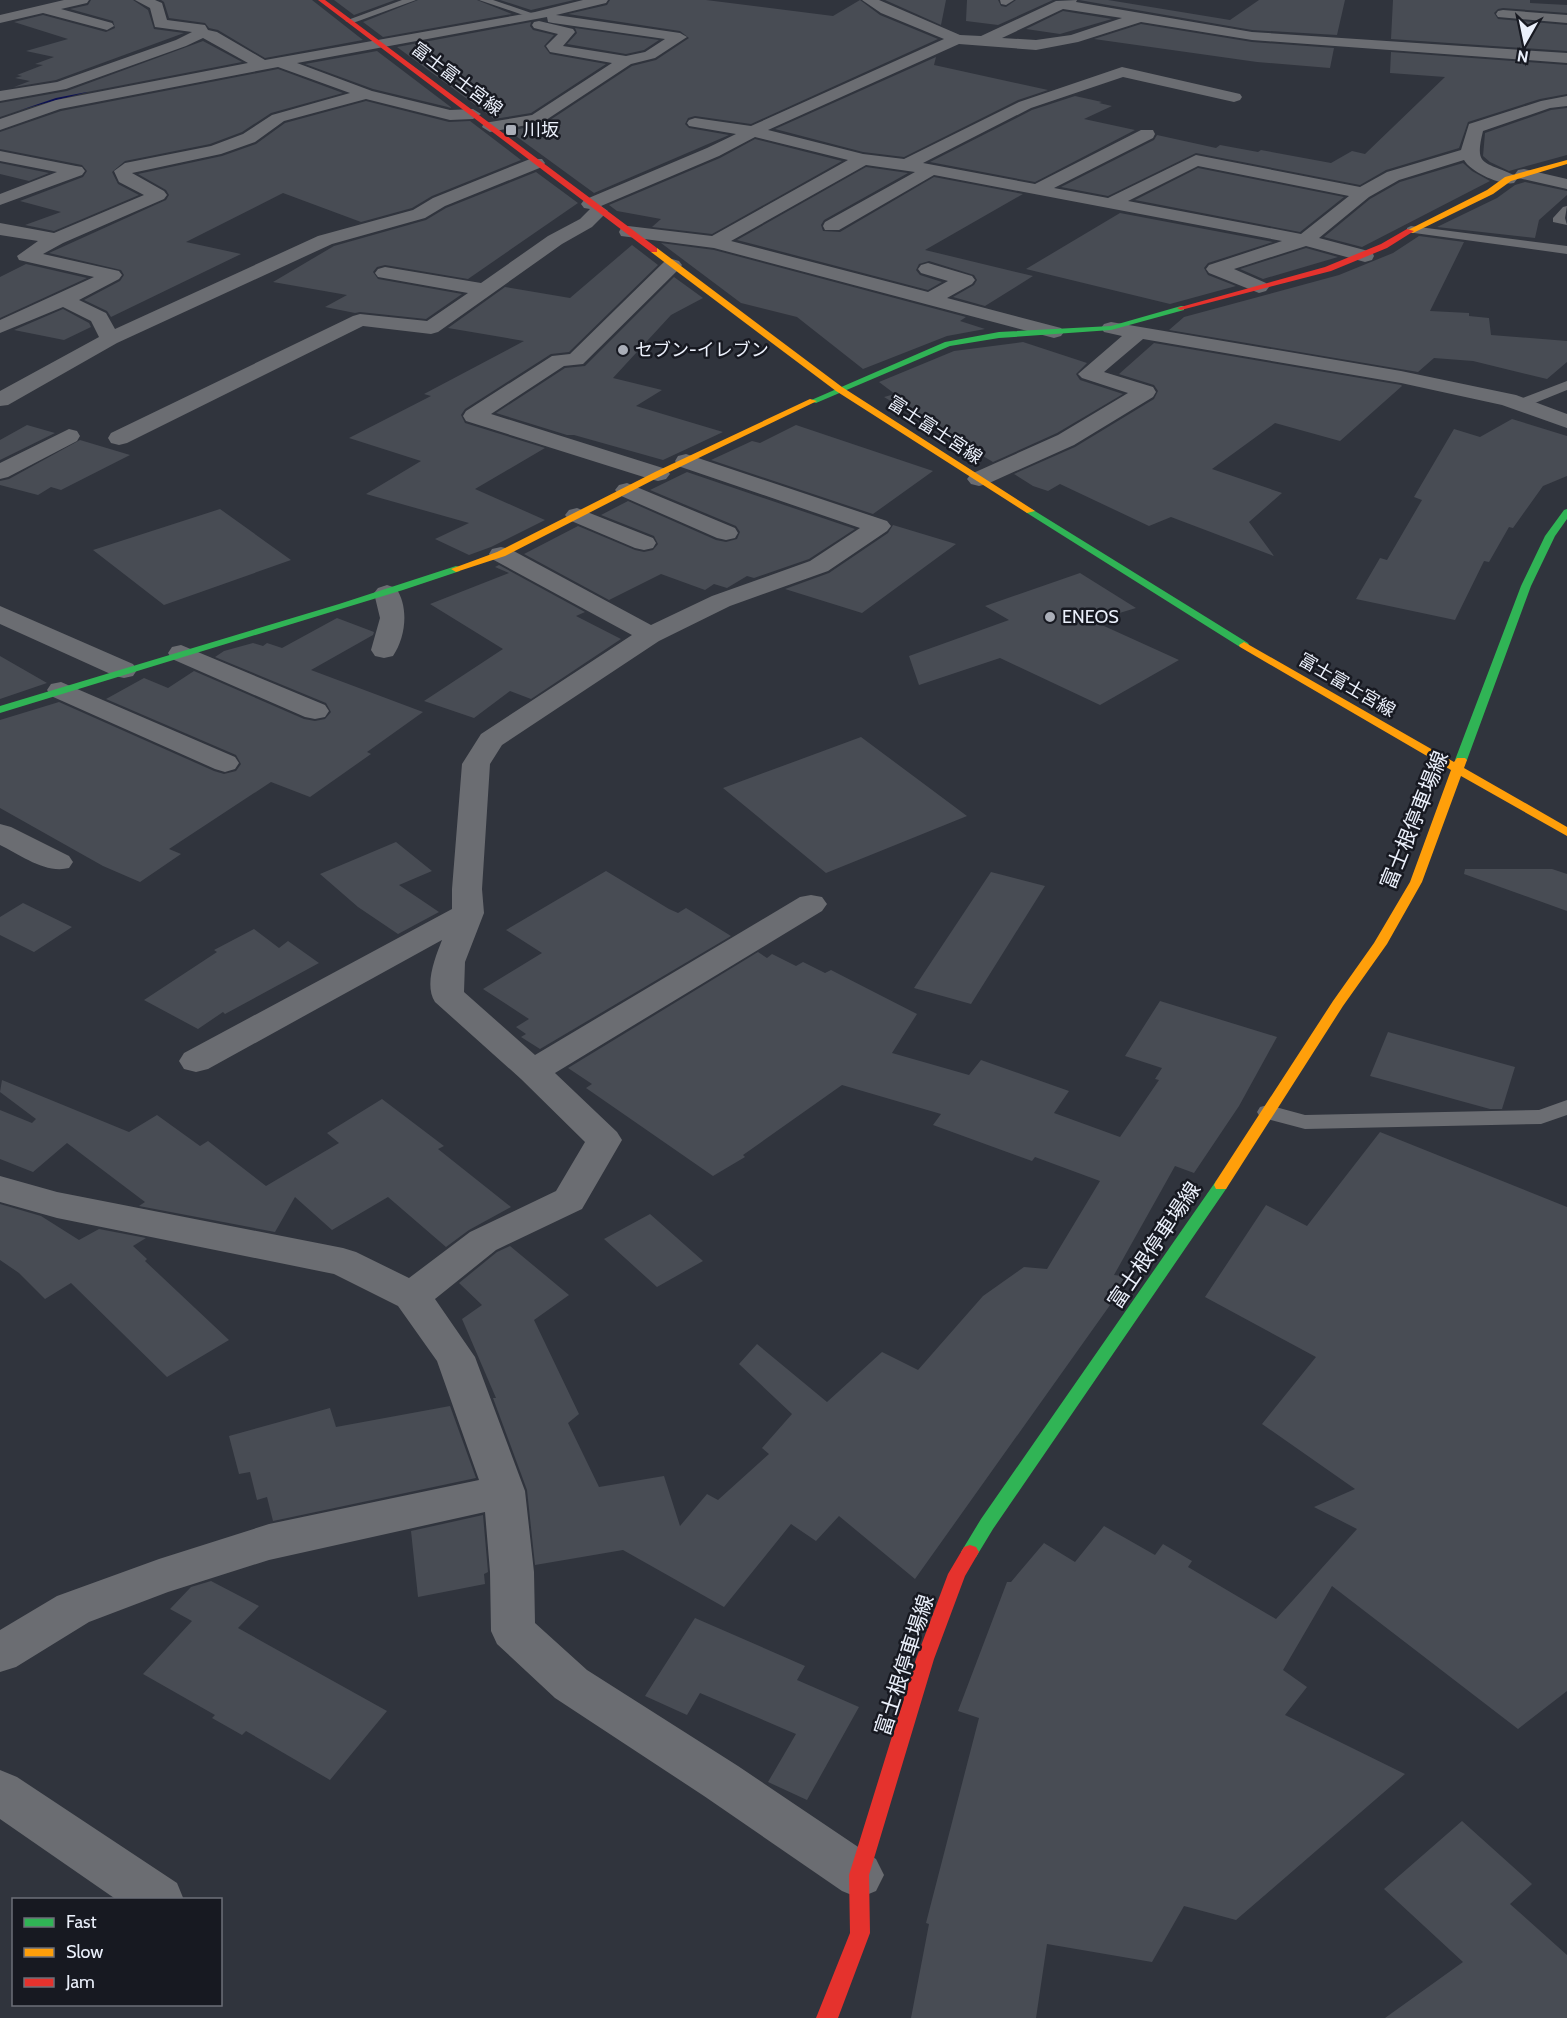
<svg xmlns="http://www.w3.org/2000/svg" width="1567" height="2018" font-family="Cabin,'Noto Sans JP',sans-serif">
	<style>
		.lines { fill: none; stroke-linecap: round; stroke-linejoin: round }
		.stream { fill: #0c1054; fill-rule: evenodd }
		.building { fill: #484c54 }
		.lane { fill: #6b6d72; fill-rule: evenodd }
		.street { fill: #6b6d72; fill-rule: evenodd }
		.fast { fill: #30b455; fill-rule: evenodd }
		.slow { fill: #ff9f0a; fill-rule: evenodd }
		.jam { fill: #e5322d; fill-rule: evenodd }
		.poi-dot { fill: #aaaeb8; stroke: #171921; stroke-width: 2 }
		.labels { text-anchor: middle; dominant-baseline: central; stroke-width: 5; stroke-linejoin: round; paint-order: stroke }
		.far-street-label { font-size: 18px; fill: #ebf0fb; stroke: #171921 }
		.far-poi-label { font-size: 18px; fill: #ebf0fb; stroke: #171921; text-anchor: start }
		.street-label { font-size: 21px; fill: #ebf0fb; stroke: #171921 }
	</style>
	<rect width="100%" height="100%" fill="#30343d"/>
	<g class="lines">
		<path class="stream" d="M85,89L87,92L0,115V111Z"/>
	</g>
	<path class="building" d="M91,0H133L148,10L154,29L184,33L56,80L14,87L30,81L15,78L22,76L17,75L43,65L35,64L54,57L26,51L68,39L14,22L43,15L106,32L115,28L113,21L70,9L88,5Z
		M161,0H312L363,40L265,58L218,30L209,28L205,23L169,18L164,2Z
		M334,0H395L354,15Z
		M418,0H477L512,14L383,37L363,22Z
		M500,0H574L531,10Z
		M610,0H706L833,16L860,0L880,15L938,39L751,124L695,116L688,118L685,124L689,128L729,135L594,193L509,131L544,124L632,66L656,60L689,38L680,31L568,14L607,5Z
		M885,0H946L941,25Z
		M967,0H998L1001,6L1006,7L1016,0H1053L998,25L966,21Z
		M1079,0H1108L1230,20L1259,0H1345L1337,35L1252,30Z
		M1393,0H1530V3L1567,5V13L1503,8L1498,9L1494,13L1498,19L1567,25V51L1391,39Z
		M1063,11L1112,19L1060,34L1026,29Z
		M531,22L530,26L533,30L554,35L544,46L550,54L606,64L531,113L494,119L397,47Z
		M1141,24L1252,42L1334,48L1330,68L1257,62L1094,39Z
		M575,28L659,40L644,50L626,54L567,44L577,33Z
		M203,41L242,62L56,98L0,117V103L67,91Z
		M377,51L452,108L373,89L305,64Z
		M1391,52L1567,65V94L1540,99L1468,122L1459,148L1386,170L1360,185L1196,153L1108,196L1061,187L1154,140L1157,135L1216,148L1220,145L1258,152L1261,150L1331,163L1352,151L1365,154L1445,77L1390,73Z
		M936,57L934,65L1048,90L1018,100L904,157L863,152L775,129Z
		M278,69L343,93L271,113L242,132L210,144L125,161L112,172L118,184L139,195L54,231L25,225L61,212L20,201L83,177L87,171L82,165L0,149V132L61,111Z
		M1075,96L1102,102L1099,103L1112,106L1084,119L1135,130L1035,182L930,162L1032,110Z
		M366,101L449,122L470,121L521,160L432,196L412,208L361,222L283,193L186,242L241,254L111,317L107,311L84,300L120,281L124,275L121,270L49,253L166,200L169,195L166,190L138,174L222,156L256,144L285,123Z
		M1567,108V155L1509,171L1490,162L1483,156L1485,133L1551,110Z
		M755,139L842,161L712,234L652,227L661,219L617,211L609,205L720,158Z
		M0,163L49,173L29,181L0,174Z
		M1463,163L1472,171L1490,181L1362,247L1324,237L1370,199L1400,182Z
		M866,167L908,173L824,220L821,225L823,231L840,232L934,177L1023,194L925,250L1033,276L985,306L953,297L974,285L977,280L974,275L929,261L919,264L916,270L920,275L942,282L928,290L737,240Z
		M1198,168L1344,197L1300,232L1135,200Z
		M536,172L578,203L468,279L385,265L377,267L373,272L378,279L462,294L426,319L360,312L355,313L325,307L347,295L273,282L334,246L426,220L446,208Z
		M1525,182L1567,191V195L1539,220L1535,238L1437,227L1497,198L1515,185Z
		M1120,213L1273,242L1208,263L1204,268L1208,275L1236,286L1170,304L1026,269Z
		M1419,236L1464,242L1430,311L1469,313V316L1489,318L1491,335L1567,341V362L1547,379L1473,361L1434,358L1418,372L1169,330L1184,317L1339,275L1393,253Z
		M661,243L714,250L966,317L960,321L985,329L947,336L863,369L797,317L741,303Z
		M632,245L658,265L569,352L551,354L465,409L461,415L465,423L545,448L475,489L545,520L491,547L469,555L435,539L469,523L366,494L421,461L349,438L431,396L424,394L524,341L448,328L505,287L570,298Z
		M1306,248L1338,257L1263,279L1240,269Z
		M26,264L87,278L0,318V277Z
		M674,277L703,298L671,315L613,378L662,390L636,406L723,432L663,460L574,435H567L496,413L565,368L585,366Z
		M63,309L89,323L91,327L64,340L14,330Z
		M1023,342L1087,363L1076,374L1080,380L1123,394L1057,433L993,462L884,397L895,394L879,382L954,351Z
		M1154,343L1401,385L1402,386L1340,441L1275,423L1212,469L1282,493L1249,522L1274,556L1171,517L1149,526L1060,484L1048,491L1033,486L1014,474L1075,447L1154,399L1158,391L1154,385L1109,371L1119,374Z
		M1512,419L1567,436V476L1543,486L1513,528L1509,527L1489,562L1484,561L1455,620L1356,599L1380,558L1387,560L1422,500L1414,497L1454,429L1480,437Z
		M27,425L55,433L0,460V440Z
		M796,425L933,471L873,514L711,460L752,441L760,443Z
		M80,440L130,455L61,490L51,487L38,495L0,485V481L9,479Z
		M687,472L855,529L809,559L754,578L747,576L727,588L714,584L705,590L661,574L609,600L524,554L578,526L635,550L644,552L653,550L658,544L654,536L601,515L628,501L716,540L726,542L737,539L740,532L736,526L650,490Z
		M220,509L291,560L164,605L93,550Z
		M893,525L956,544L862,613L785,589L829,573L888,533Z
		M499,565L585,612L576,616L621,639L531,699L510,691L474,718L424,701L503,649L430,604L509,573L495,567Z
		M1080,573L1136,608L1093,621L1179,660L1100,705L1000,658L919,685L909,656L1009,620L985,606Z
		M337,618L374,632L373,635L311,670L423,712L367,752L371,754L310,797L271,782L169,849L181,854L140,882L103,866L0,808V720L59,702L214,771L224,774L236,771L241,764L236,755L106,699L144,678L168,688L194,671L304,719L315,721L325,719L331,712L326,703L215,657L224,651L253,643L263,646L267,643L282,648Z
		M0,656L47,683L0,699Z
		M861,737L967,816L826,873L723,788Z
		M396,842L432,871L399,885L439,912L398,934L358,907L320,874Z
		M1465,869H1552L1567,874V911L1464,874Z
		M606,871L669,909L678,913L686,908L731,936L540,1049L521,1037L526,1034L516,1027L529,1019L483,989L542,953L506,930Z
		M991,872L1045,886L971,1004L914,988Z
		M23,903L72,927L34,952L0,935V917Z
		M254,929L279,948L288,941L319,963L225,1014L223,1012L198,1029L144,1000L217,952L214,950Z
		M758,952L767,958L772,954L796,966L803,962L825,973L831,970L917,1014L892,1053L969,1075L981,1060L1069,1091L1054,1113L1120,1137L1159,1080L1155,1079L1162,1068L1125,1056L1160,1001L1277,1037L1239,1106L1194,1173L1175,1166L1114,1275L1130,1277L915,1579L839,1516L816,1541L791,1524L724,1607L623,1550L535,1565L527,1490L493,1398H496L462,1319L482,1305L459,1283L497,1252L510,1246L569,1295L534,1320L579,1414L568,1423L599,1487L664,1476L680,1526L707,1494L718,1500L769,1454L762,1448L792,1414L739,1364L757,1344L827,1402L882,1352L918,1370L983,1296L1024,1267L1047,1269L1100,1181L1035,1157L1032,1161L933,1125L941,1114L842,1085L743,1155L745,1157L713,1176L586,1088L592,1084L568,1068Z
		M1388,1032L1515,1067L1502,1109H1490L1370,1076Z
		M2,1080L129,1132L157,1115L200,1146L208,1141L266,1186L339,1143L327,1133L382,1099L444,1146L438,1149L511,1207L469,1230L446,1247L388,1197L332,1230L295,1197L275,1232L139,1206L145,1202L67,1143L33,1172L0,1159V1110L32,1123L36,1119L0,1092Z
		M1380,1132L1567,1207V1691L1518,1729L1332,1586L1283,1670L1307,1687L1285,1715L1405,1774L1236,1920L1184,1906L1152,1962L1047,1944L1036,2018H911L929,1924L926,1923L979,1718L958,1711L1007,1582H1011L1044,1543L1075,1562L1104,1526L1155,1555L1163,1544L1192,1561L1188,1567L1276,1619L1357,1529L1314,1507L1355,1489L1262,1424L1316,1357L1205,1297L1266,1205L1307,1226Z
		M0,1204L41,1216L79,1240L99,1229L146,1238L133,1246L147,1259L145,1261L229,1340L167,1377L71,1283L45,1299L19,1273L0,1260Z
		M650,1214L703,1261L657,1287L604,1239Z
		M450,1406L476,1478L273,1521L267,1497L257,1500L250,1472L239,1474L229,1436L330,1408L336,1427Z
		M483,1515L488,1572L484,1574L485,1584L418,1597L411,1531Z
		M211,1581L259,1606L238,1628L387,1711L330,1780L246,1731L242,1735L212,1718L215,1715L143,1674L192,1621L170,1609L191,1587Z
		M695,1618L805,1666L797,1680L859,1707L807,1800L768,1782L796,1734L700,1693L687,1715L645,1696Z
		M1462,1821L1532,1884L1510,1904L1567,1955V2018H1385L1463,1962L1384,1889Z"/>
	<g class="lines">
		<path class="lane" d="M402,0H416L353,23L345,21Z
			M479,0H493L540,16L532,18Z
			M1567,206L1565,218L1567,225L1553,222V218L1563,207Z
			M1411,226L1567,246V254L1407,232V228Z
			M1567,381V390L1525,407L1520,408L1513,404L1515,401Z
			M1567,1100V1115L1541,1124L1305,1129L1260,1117L1257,1112L1260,1107L1268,1105L1305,1115L1539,1110Z"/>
		<path class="street" d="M64,0H89L87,3L61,9L112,23L114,26L107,30L43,13L0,23V15Z
			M135,0H155L162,3L167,20L205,25L208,30L217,32L265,60L535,12L583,0H608L606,3L556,15L680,33L687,37L655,58L631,64L543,122L490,132L482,127L484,123L532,115L612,63L550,52L546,46L558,34L534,28L532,25L534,22L539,21L573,29L575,32L563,46L626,56L645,52L665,39L553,23L548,22L547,17L297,63L372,91L450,110L473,109L481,114L473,119L450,120L366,99L284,121L255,142L221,154L132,173L164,191L167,195L164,199L63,243L43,254L119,271L122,275L119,279L79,300L106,313L115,329L318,236L413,210L433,198L530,159H542L545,163L542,167L445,206L425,218L332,244L117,343L8,405L0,406V391L99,337L91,321L63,307L0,333V320L94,277L19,260L17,256L38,241L0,235V223L54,233L144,195L119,182L114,171L125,163L211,146L243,134L272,115L350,93L278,67L60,109L0,130V119L56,100L248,63L203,38L186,46L66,89L0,101V91L57,82L176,40L192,32L155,27L150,8Z
			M862,0H879L960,35L981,36L1056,1L1077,0L1076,2L1252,32L1567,53V63L1252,40L1141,22L1078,42L1036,50L959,44L768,130L863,154L904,159L1019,102L1122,67L1240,94L1242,97L1240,100L1234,102L1123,77L1031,108L923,163L1035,184L1141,130H1153L1155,134L1153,138L1054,188L1108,198L1196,155L1360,187L1387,172L1461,150L1469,124L1541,101L1567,96V106L1550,108L1483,131C1474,167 1484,161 1514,175L1517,179L1514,183C1501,186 1471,172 1464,160L1399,180L1369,197L1319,238L1372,252L1374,256L1372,260L1365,262L1306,246L1234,269L1266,283L1269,287L1266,291L1259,293L1209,273L1206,269L1209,265L1282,241L934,175L839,230H825L823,226L825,222L915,172L866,165L731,241L928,292L948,281L921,273L918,269L921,265L928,263L972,276L975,280L972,284L947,298L1061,328L1064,332L1061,336L1054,338L714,248L621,236L619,232L621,228L628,226L712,236L848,160L755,137L719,156L601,206L608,211L592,227L562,244L438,332L431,334L363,326L127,443L119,445L111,443L108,438L111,433L353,316L360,314L427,321L468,293L378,277L375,273L378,269L385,267L481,283L548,236L580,219L590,209L584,208L581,204L584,200L707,148L736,134L689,126L687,123L689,120L695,118L751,126L944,39L881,13ZM1063,9L1122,18L1071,35L1036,40L1002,38ZM1198,166L1349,196L1301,234L1128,201Z
			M1000,0H1014L1006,5L1001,4Z
			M1503,10L1567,15V23L1498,17L1496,14L1498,11Z
			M0,151L76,166L82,167L85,171L82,175L0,205V194L57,172L0,161Z
			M1524,169L1567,179V189L1518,178L1515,174L1518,170Z
			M672,259L679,261L682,265L679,269L583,364L564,366L491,414L666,469L670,474L666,479L658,481L650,479L466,421L463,416L466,411L552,356L570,354L665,261Z
			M1111,322L1401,371L1516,395L1567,414V428L1502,405L1401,383L1143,339L1104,372L1153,387L1156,392L1153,397L1074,445L987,484L979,486L971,484L967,479L971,474L1058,435L1128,393L1082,378L1078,374L1122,336L1104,332L1101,328L1104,324Z
			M69,429L77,431L80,436L77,441L8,477L0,479V463Z
			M686,454L887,521L891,526L887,531L828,571L730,606L659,641L502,745L490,764L482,889L484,913L465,962L464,992L535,1055L800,897L811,895L822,897L827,904L822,911L555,1073L617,1132L622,1140L582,1209L496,1250L435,1299L475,1357L525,1491L534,1572L535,1623L587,1670L738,1766L876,1859L884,1875L876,1891L859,1898L842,1891L704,1796L555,1698L497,1644L491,1631L490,1572L485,1512L269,1560L168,1592L89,1622L16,1667L0,1672V1630L57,1596L159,1559L269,1524L479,1480L437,1361L398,1306L334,1274L57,1218L0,1202V1176L57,1192L343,1248L356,1252L409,1278L470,1232L556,1191L585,1142L521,1079L435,1002C424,985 435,958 442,940L208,1069L196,1072L184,1069L179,1061L184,1053L452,909V889L462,764L481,734L632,635L492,559L489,554L492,549L501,547L510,549L651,625L712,596L810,561L860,528L678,466L675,461L678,456Z
			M627,483L735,528L738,533L735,538L726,540L717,538L619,495L615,490L619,485Z
			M577,508L653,538L656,543L653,548L644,550L635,548L569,520L565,515L569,510Z
			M387,585L396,588C409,607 406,637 393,656L384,658L375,656L371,650L380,618L374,593L378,588Z
			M0,606L133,664L137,670L133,676L124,678L115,676L0,624Z
			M181,645L325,705L329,711L325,717L315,719L305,717L172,659L168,653L172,647Z
			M61,682L235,757L239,763L235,769L225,772L215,769L51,696L47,690L51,684Z
			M0,824L11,827L69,856L73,862L69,868C45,874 21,855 0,845Z
			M0,1770L17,1777L177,1883L184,1900H117L0,1819Z"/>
		<path class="fast" d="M1181,306H1184V310L1111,330L999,338L950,346L816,403L809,401L945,342L999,332L1111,326Z
			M1030,508L1248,643L1249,645L1248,647H1240L1027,513L1025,511Z
			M1567,509V519L1555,536L1531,586L1467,760L1465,762H1457L1455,760L1521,586L1545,536L1564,510Z
			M456,566L460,567V571L403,590L0,713V706L339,604Z
			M1221,1180L1226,1181L1228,1185L1226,1189L993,1529L976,1557L970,1559L964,1557L961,1552L981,1519L1216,1181Z"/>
		<path class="slow" d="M1567,160V164L1511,181L1493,194L1413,233L1406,231L1487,190L1505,177Z
			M651,248H657L842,387L1035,511L1027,513L836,391L651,252Z
			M810,399L817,401L661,476L505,556L456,572L451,569L497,552L655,472Z
			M1244,642L1454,762L1457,758H1465L1467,760L1464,768L1567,827V836L1461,776L1422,882L1387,944L1343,1006L1226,1189H1216L1214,1185L1216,1181L1333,1001L1374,943L1410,882L1451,770L1240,647L1239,645Z"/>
		<path class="jam" d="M318,0H325L657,248V252H651Z
			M1407,229L1414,231L1387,248L1331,271L1181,310L1177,308L1325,267L1381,244Z
			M970,1545L976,1547L979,1552L965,1576L934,1659L869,1875L870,1933L838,2018H816L850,1933L849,1875L916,1659L948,1574L964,1547Z"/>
	</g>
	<g class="poi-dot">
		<rect x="505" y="124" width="12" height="12" rx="3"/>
		<circle cx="623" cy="350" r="6"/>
		<circle cx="1050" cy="617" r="6"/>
	</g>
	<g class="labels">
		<g class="far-street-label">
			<text transform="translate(457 79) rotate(37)">富士富士宮線</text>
			<text transform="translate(935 430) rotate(33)">富士富士宮線</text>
			<text transform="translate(1347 685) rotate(30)">富士富士宮線</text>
		</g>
		<g class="far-poi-label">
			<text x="523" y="130">川坂</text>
			<text x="635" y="350">セブン-イレブン</text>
			<text x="1062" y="617">ENEOS</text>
		</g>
		<g class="street-label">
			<text transform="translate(1414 820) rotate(-68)">富士根停車場線</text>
			<text transform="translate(1154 1245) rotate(-56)">富士根停車場線</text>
			<text transform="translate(904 1665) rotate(-72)">富士根停車場線</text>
		</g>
	</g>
	<rect x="12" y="1898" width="210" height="108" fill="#171921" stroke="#6c6f78" stroke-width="1.5"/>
	<rect x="24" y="1918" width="30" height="9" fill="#30b455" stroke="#6c6f78" stroke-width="1.5"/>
	<text x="66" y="1928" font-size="18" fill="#ebf0fb">Fast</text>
	<rect x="24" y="1948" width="30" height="9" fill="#ff9f0a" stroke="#6c6f78" stroke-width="1.5"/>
	<text x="66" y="1958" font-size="18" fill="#ebf0fb">Slow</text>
	<rect x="24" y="1978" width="30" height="9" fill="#e5322d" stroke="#6c6f78" stroke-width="1.5"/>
	<text x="66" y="1988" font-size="18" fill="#ebf0fb">Jam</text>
	<g transform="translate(1525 42) rotate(189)" stroke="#171921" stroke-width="4.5" paint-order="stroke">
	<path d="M0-4.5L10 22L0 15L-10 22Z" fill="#ebf0fb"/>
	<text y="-9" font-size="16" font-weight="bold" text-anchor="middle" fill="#ebf0fb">N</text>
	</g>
</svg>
